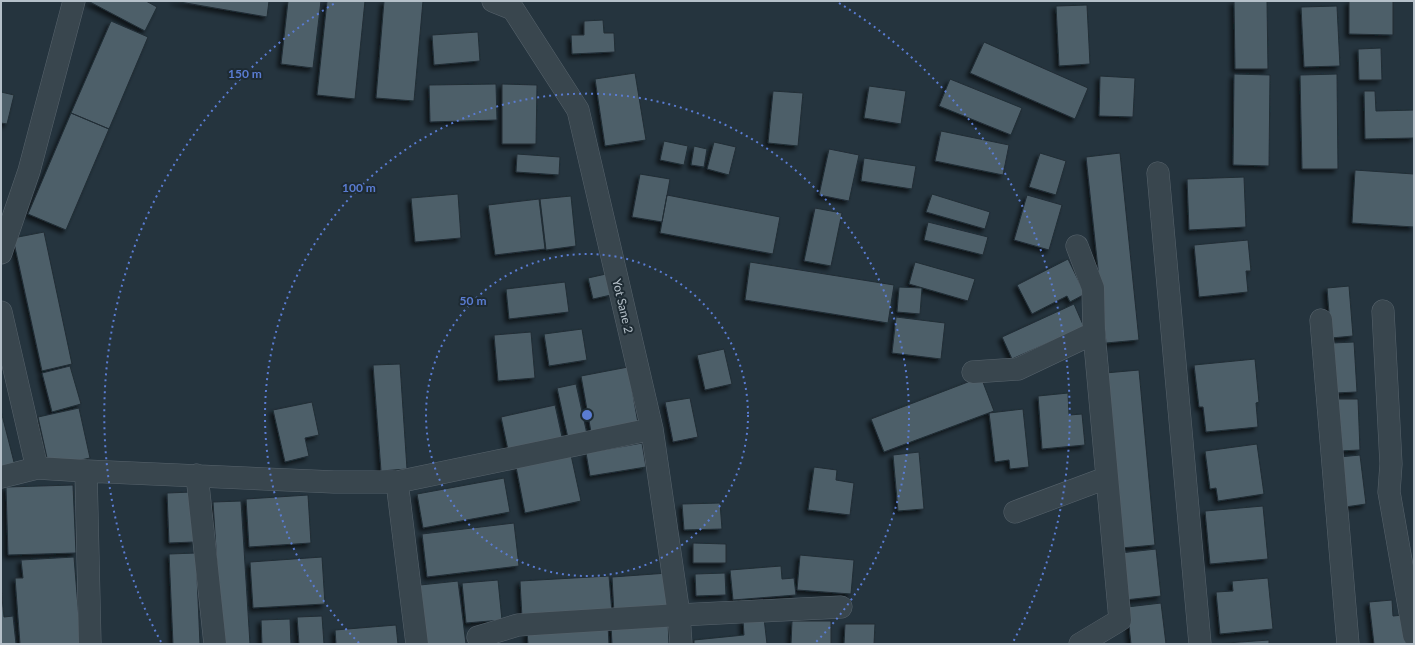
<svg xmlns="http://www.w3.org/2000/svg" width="1415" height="645" font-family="Lato,sans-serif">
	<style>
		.building { fill: #4e5e69; stroke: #202d35; filter: url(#shadow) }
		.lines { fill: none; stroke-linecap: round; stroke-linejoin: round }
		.minor-casing { stroke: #57636c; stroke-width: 23 }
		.minor { stroke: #39464e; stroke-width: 22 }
		.ring { fill: none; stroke: #5a7cd2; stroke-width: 2; stroke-dasharray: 2 4 }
		.labels { text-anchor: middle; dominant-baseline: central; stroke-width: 4; stroke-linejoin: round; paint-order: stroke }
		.street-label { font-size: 12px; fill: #b5c0c9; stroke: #1e2b33 }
		.centre { fill: #5a7cd2; stroke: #1e2b33; stroke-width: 2 }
		.ring-label { font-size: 12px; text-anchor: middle; font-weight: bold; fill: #5a7cd2; stroke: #1e2b33; stroke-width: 4; stroke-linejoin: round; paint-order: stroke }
	</style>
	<defs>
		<filter id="shadow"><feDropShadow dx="-3.5" dy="3.5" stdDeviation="2" flood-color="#0009"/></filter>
	</defs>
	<rect width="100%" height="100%" fill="#25343e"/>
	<path class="building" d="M88,1H146L157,7L145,31Z
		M174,1H269L267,17Z
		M288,1H321L313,68L281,64Z
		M327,1H365L355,99L317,95Z
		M384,1H423L414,101L376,98Z
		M1234,1H1267L1268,69H1235Z
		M1349,1H1393V35L1349,34Z
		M1087,5L1090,64L1059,66L1056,6Z
		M1337,6L1340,66L1304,67L1301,7Z
		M603,20L604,33H614L615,52L572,54L571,35H584V21Z
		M111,21L148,37L109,129L71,113Z
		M478,32L480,61L434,65L432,35Z
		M984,42L1088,88L1075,119L970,73Z
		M1381,48L1382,80H1359L1358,49Z
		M635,73L646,140L605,146L595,79Z
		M1234,74L1270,75L1269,166L1233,165Z
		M1337,74L1338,169H1302L1300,75Z
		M1100,76L1135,78L1133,117L1099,116Z
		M950,79L1022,108L1011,135L939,106Z
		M496,84L497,120L430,122L429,85Z
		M502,84L537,85L536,144H502Z
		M869,86L906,91L901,124L864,118Z
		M773,91L803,93L798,146L768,143Z
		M1364,91H1375L1376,111L1414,110V138L1365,139Z
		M1,92L14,95L7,124L1,123Z
		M71,113L109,129L66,230L28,214Z
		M941,131L1009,145L1003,175L935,161Z
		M664,141L688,146L684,165L660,160Z
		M714,142L736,147L729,175L707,169Z
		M694,146L707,149L704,167L691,165Z
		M829,149L859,155L849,201L819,195Z
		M1040,153L1066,161L1056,195L1029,187Z
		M1120,153L1139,340L1106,343L1086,157Z
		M517,154L560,157L559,175L516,172Z
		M864,158L916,166L912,189L861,181Z
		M1355,170L1414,174V227L1352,223Z
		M640,174L670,179L662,222L632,217Z
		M1244,177L1246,227L1189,230L1187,179Z
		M458,194L461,238L415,242L411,198Z
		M932,194L990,212L985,229L926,212Z
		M667,195L780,217L773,254L660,233Z
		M1027,195L1062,205L1049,250L1014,240Z
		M571,196L576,246L546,250L540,199Z
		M539,199L545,249L495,255L488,205Z
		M815,208L842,213L831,266L804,261Z
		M928,222L988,237L983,255L924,240Z
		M44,232L72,364L42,371L13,238Z
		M1248,240L1251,271H1246L1248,292L1199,297L1194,245Z
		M1068,259L1085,294L1070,302L1067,296L1032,314L1017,285Z
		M750,262L894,285L888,323L745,300Z
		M915,262L975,279L968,301L909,284Z
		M606,274L611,295L593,299L588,278Z
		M565,282L569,312L509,319L506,289Z
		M1349,286L1353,336L1331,338L1327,288Z
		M899,287L922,288L920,314L897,312Z
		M1074,304L1084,327L1012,359L1002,337Z
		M896,317L945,323L941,359L892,353Z
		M582,329L587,360L549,366L544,334Z
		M531,332L535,378L498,381L494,335Z
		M1354,342L1357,392L1335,393L1332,343Z
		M724,349L732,384L705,390L697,355Z
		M1255,359L1259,402L1256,403L1258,427L1206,432L1203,407H1199L1194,365Z
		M400,364L407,469L381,471L373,365Z
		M70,366L81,404L52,412L42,373Z
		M628,367L638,423L591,432L581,376Z
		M1139,370L1155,545L1121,548L1105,373Z
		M981,377L994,411L884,452L871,419Z
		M576,384L587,434L568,438L557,388Z
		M1068,393L1069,415L1082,414L1085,445L1042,449L1038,396Z
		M690,398L698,437L673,442L665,402Z
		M1336,399H1358L1360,450L1339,451Z
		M312,402L319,435L305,438L309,456L285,462L273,410Z
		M555,405L562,437L508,450L501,417Z
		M79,408L90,458L49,467L38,417Z
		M1023,409L1029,467L1010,469L1009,460L995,462L989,413Z
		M1,411L15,466L1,469Z
		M642,443L646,467L590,476L586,453Z
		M1257,444L1264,494L1218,501L1216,488L1210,489L1205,451Z
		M919,452L924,509L898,511L893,455Z
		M571,455L581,501L525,513L516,467Z
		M1360,455L1366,504L1345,507L1339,457Z
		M814,467L837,470L836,480L854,483L850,515L808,510Z
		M504,478L510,512L423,528L417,494Z
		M73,485L76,553L8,555L6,487Z
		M192,492L194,542L169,543L167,493Z
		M308,495L311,543L249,547L246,499Z
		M241,501L250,644H222L213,502Z
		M720,503L722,529L684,530L682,504Z
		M1263,506L1268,559L1210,564L1205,511Z
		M514,523L519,566L427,577L422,534Z
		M693,543L726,544V563H693Z
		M1156,549L1161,596L1125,600L1120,553Z
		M196,553L200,644H173L169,554Z
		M800,555L854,560L851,594L797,590Z
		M74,557L81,644H20L15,578H23L21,560Z
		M322,557L325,604L253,608L250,562Z
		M781,566L782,579L794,578L796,595L733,600L730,570Z
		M668,573L671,610L614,614L612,577Z
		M725,573L726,595L696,596L695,574Z
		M609,576L612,613L522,618L520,581Z
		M1268,578L1273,629L1220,634L1216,592L1233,591L1232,581Z
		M498,580L502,620L466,623L462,583Z
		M458,581L466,644H427L420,585Z
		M1,588L4,617L13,616L16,644H1Z
		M1392,600L1393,616L1403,615L1406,644H1374L1369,602Z
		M1161,603L1166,644H1131L1127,607Z
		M322,616L324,644H299L297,617Z
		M764,618L767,644H694V640L744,635L743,620Z
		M290,619L291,644H262L261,620Z
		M668,621L669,644H612L611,625Z
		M792,621H831V644H791Z
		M845,624H875L874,644H844Z
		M396,625L398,644H336L335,630Z
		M608,625L609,644H528L527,632Z
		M1269,640V644H1226V643Z"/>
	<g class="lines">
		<defs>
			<path id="minor" d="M493,1L513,9L578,110L652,429L679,615L681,644
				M1158,173L1200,644
				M1077,246L1093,288L1094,333L1120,620L1080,644
				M1,253L29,171L74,1
				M1383,311L1391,464L1389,492L1414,635
				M1,312L37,468
				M1321,320L1348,644
				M973,372L1018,369L1094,333
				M86,471L90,644
				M197,475L215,644
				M1,477L37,468L86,471L334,482H397L652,429
				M397,482L417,644
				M1015,512L1106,478
				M478,637L518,625L679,615L841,607"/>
		</defs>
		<use href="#minor" class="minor-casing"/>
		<use href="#minor" class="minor"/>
	</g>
	<g class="ring">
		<circle cx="587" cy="415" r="161"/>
		<path d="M359 643A322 322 0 1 1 815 643"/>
		<path d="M161 642A483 483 0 0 1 335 3M839 3A483 483 0 0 1 1013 642"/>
	</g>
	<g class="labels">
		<g class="street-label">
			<text transform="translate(623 306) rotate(77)">Yot Sane 2</text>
		</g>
	</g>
	<circle cx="587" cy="415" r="6" class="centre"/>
	<g class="ring-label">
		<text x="245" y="78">150 m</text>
		<text x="359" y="192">100 m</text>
		<text x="473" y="305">50 m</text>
	</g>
	<rect width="1415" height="645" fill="none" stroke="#b5c0c9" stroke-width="4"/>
</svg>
